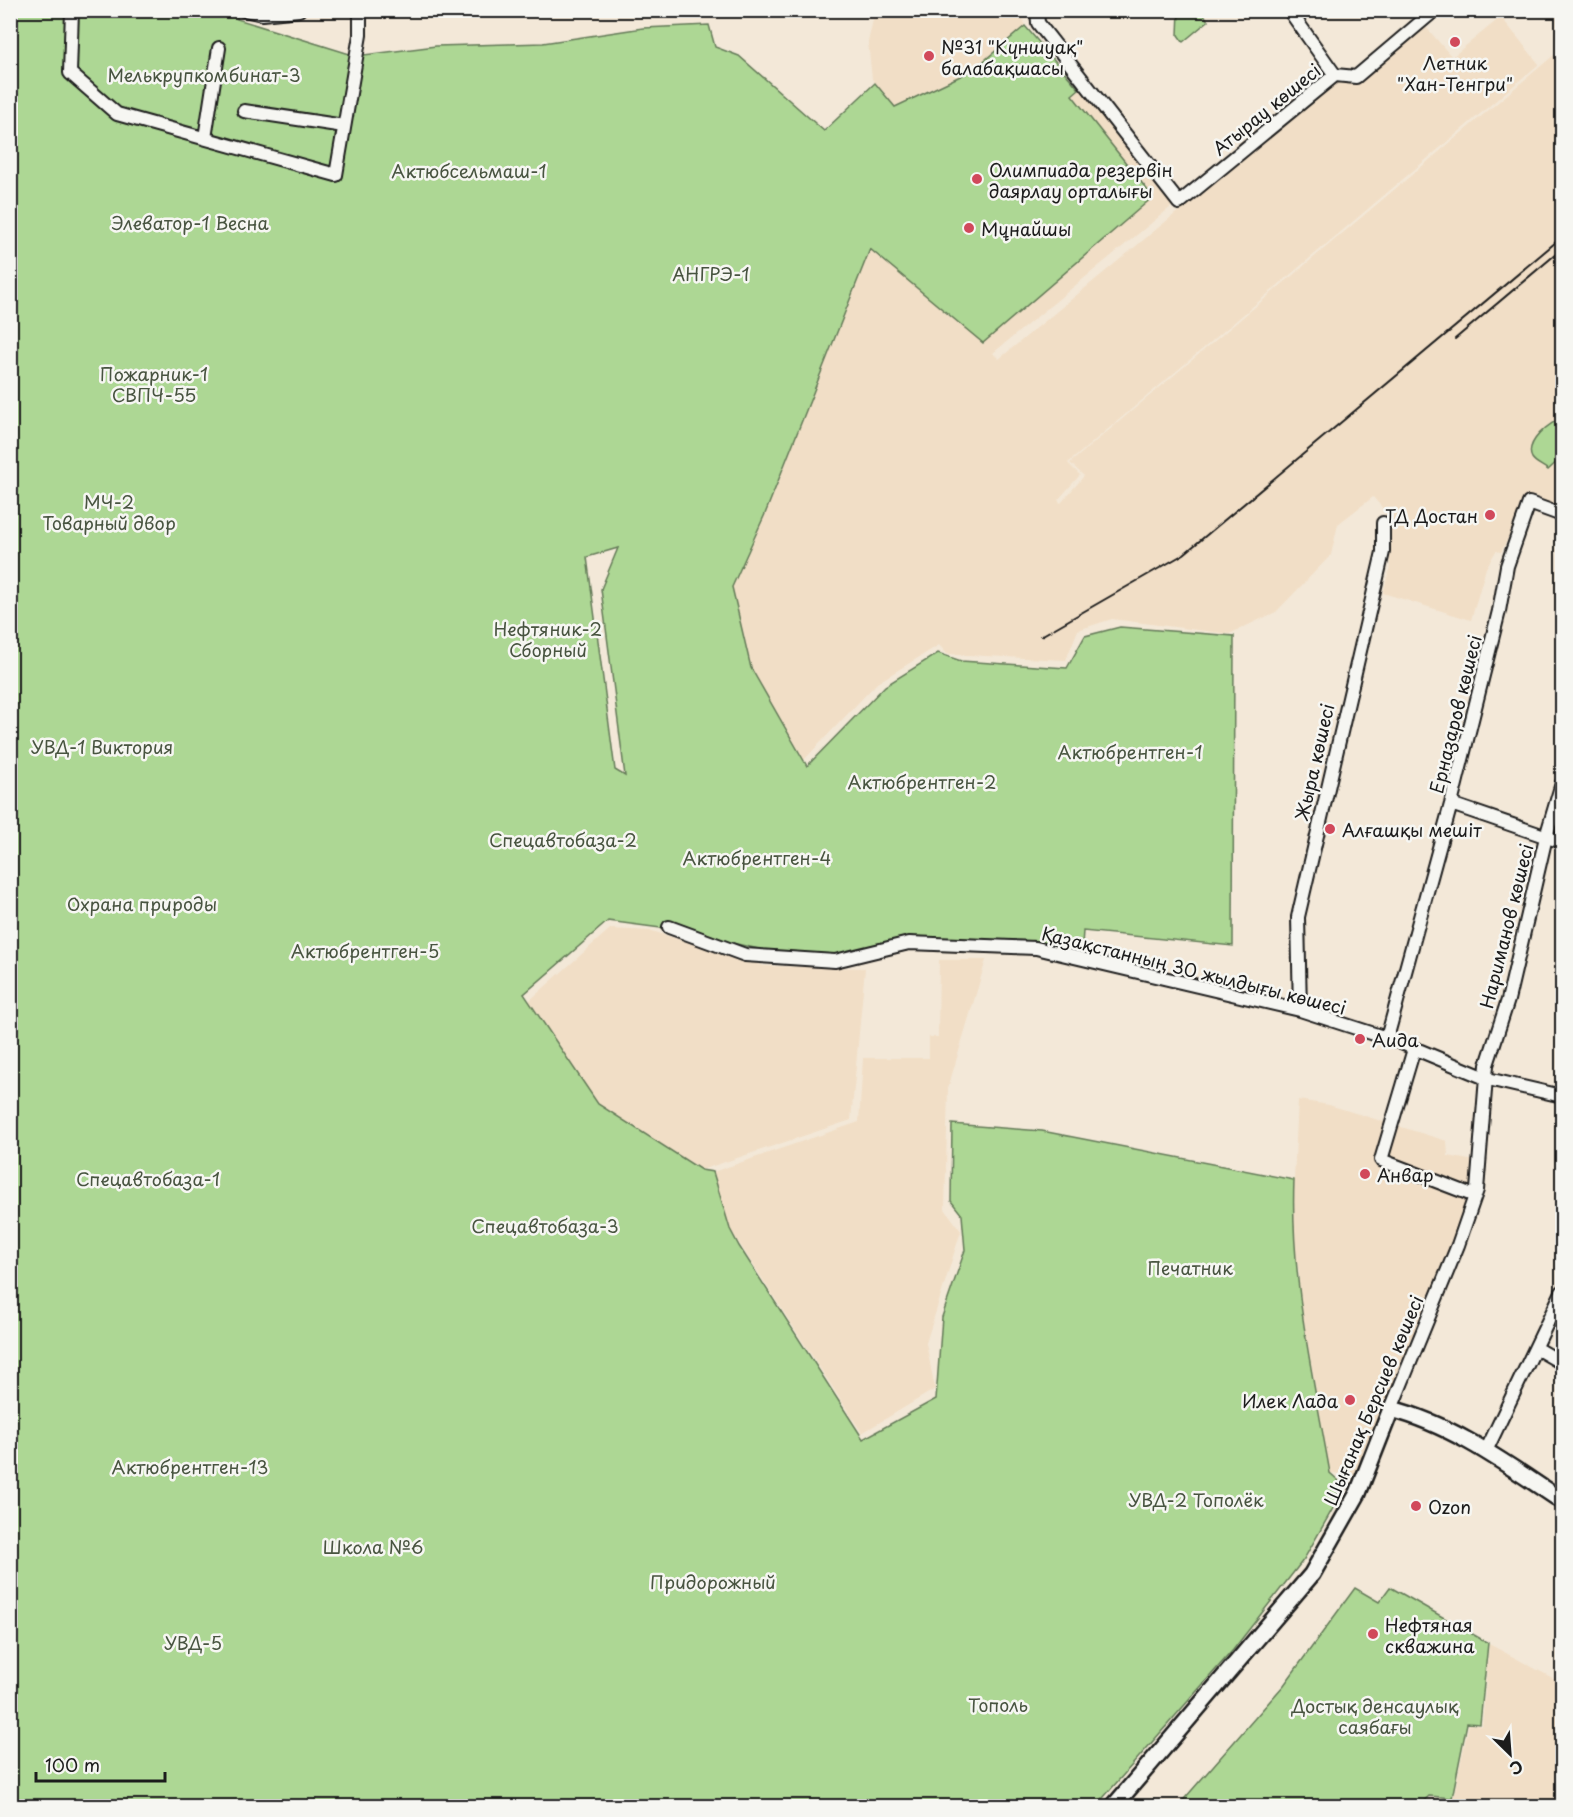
<svg xmlns="http://www.w3.org/2000/svg" width="1573" height="1817" font-family="'Playpen Sans',sans-serif">
	<style>
		.built { fill: #f1dec6 }
		.green { fill: #add794; stroke: #647a58; stroke-width: 1.5; fill-rule: evenodd }
		.lines { fill: none; stroke-linecap: round; stroke-linejoin: round }
		.minor-casing { stroke: #1c1c1c; stroke-width: 16 }
		.major-casing { stroke: #1c1c1c; stroke-width: 20 }
		.minor { stroke: #f6f6f2; stroke-width: 12 }
		.major { stroke: #f6f6f2; stroke-width: 15 }
		.rail { stroke: #1c1c1c; stroke-width: 2 }
		.poi-dot { fill: #d1495b; stroke: #f6f6f2; stroke-width: 2 }
		.labels { text-anchor: middle; dominant-baseline: central; stroke-width: 5; stroke-linejoin: round; paint-order: stroke }
		.poi-label { font-size: 18px; fill: #1c1c1c; stroke: #f6f6f2; text-anchor: start }
		.park-label { font-size: 18px; fill: #485440; stroke: #f6f6f2 }
		.street-label { font-size: 18px; fill: #1c1c1c; stroke: #f6f6f2 }
	</style>
	<rect width="100%" height="100%" fill="#f3e8d8"/>
	<filter id="ink" filterUnits="userSpaceOnUse"><feTurbulence type="fractalNoise" baseFrequency=".0167" numOctaves="2"/><feDisplacementMap in="SourceGraphic" scale="12" xChannelSelector="R" yChannelSelector="G"/><feConvolveMatrix kernelMatrix="1 2 1 2 8 2 1 2 1" color-interpolation-filters="sRGB"/></filter>
	<g filter="url(#ink)">
		<path class="built" d="M875,11H1021L1025,26L973,70L895,107L872,79L868,42Z
			M1501,17L1539,64L1068,463L1080,475L1058,500L1061,503L1084,476L1070,463L1554,55L1562,66V508L1534,496L1527,501L1501,552L1496,551L1486,568L1471,620L1383,593L1390,567L1388,531L1385,511L1373,497L1338,524L1331,555L1276,612L1229,634L1112,619L1078,630L1066,660L947,654L939,645L877,683L804,760L751,668L732,587L765,514L870,248L1153,197L1071,95L1083,85L1177,202L993,353L999,359L1334,83H1358L1425,26L1452,57Z
			M610,929L652,931L764,966L865,968L851,1120L701,1170L598,1105L529,1001Z
			M939,960H986L948,1088L945,1209L961,1231L926,1343L935,1389L862,1433L730,1229L713,1172L859,1122L863,1058H929V1037H938Z
			M1298,1100L1329,1105L1447,1141L1448,1156L1480,1162L1475,1196L1365,1476L1330,1473L1299,1294V1271L1294,1249L1292,1219Z
			M1489,1644L1562,1683V1806H1421L1430,1798L1453,1799L1469,1724L1482,1726Z"/>
		<path class="green" d="M10,11H237V19L356,56L436,46L543,43L643,28L709,25L715,47L739,56L824,131L875,83L895,107L973,70L1025,26L1079,89L1072,95L1153,197L983,343L870,249L765,514L732,587L751,668L807,766L885,686L938,653L961,661L1067,668L1085,636L1120,627L1234,636L1233,946L1083,931L1081,959L1036,948L914,945L839,954L776,953L676,930L608,921L524,994L598,1104L701,1170L713,1172L730,1229L739,1246L863,1439L936,1399L942,1317L965,1250L962,1215L951,1201L952,1124L1042,1131L1294,1180C1290,1278 1313,1376 1330,1473L1339,1481L1336,1503L1304,1559L1233,1650L1096,1806H11ZM618,548L601,589L625,776L615,770L587,557Z
			M1179,11H1202L1208,21L1183,42L1178,35Z
			M1562,419V457L1548,470C1543,466 1535,463 1532,458C1524,443 1550,421 1562,419Z
			M1390,1587L1488,1643L1480,1724L1467,1723L1452,1798L1429,1796L1418,1806H1178L1284,1685L1355,1588L1379,1602Z"/>
		<g class="lines">
			<defs>
				<path id="minor" d="M72,10L70,73L117,114L336,175L360,35V10
					M244,10L262,14L299,10
					M1037,10L1038,23L1179,203L1335,75L1356,77L1435,10
					M1289,10L1335,75
					M244,111L344,126
					M205,138L219,48
					M1451,804L1562,842
					M669,927L745,955L835,961L909,943L1036,948L1300,1010L1399,1042L1488,1079L1562,1096
					M1300,1010L1298,917L1383,552V523
					M1387,1038L1451,804L1499,611L1507,566L1529,503L1562,515
					M1414,1049L1381,1160L1475,1196
					M1536,1348L1562,1363
					M1391,1409L1458,1245L1477,1190L1487,1065L1508,1000L1546,837L1562,783
					M1486,1451L1562,1292"/>
				<path id="major" d="M1114,1806L1312,1574L1358,1493L1391,1409C1454,1425 1509,1466 1562,1501"/>
			</defs>
			<use href="#minor" class="minor-casing"/>
			<use href="#major" class="major-casing"/>
			<use href="#minor" class="minor"/>
			<use href="#major" class="major"/>
			<path class="rail" d="M1455,339L1562,249
				M1041,636L1184,554L1562,237"/>
		</g>
	</g>
	<g class="poi-dot">
		<circle cx="1455" cy="42" r="6"/>
		<circle cx="929" cy="56" r="6"/>
		<circle cx="977" cy="179" r="6"/>
		<circle cx="969" cy="228" r="6"/>
		<circle cx="1490" cy="515" r="6"/>
		<circle cx="1330" cy="829" r="6"/>
		<circle cx="1360" cy="1039" r="6"/>
		<circle cx="1365" cy="1174" r="6"/>
		<circle cx="1350" cy="1400" r="6"/>
		<circle cx="1416" cy="1506" r="6"/>
		<circle cx="1373" cy="1634" r="6"/>
	</g>
	<g class="labels">
		<g class="poi-label">
			<text x="941" y="46">№31 "Күншуақ"<tspan x="941" dy="21">балабақшасы</tspan></text>
			<text x="1455" y="62" text-anchor="middle">Летник<tspan x="1455" dy="21">"Хан-Тенгри"</tspan></text>
			<text x="989" y="169">Олимпиада резервін<tspan x="989" dy="21">даярлау орталығы</tspan></text>
			<text x="981" y="228">Мұнайшы</text>
			<text x="1478" y="515" text-anchor="end">ТД Достан</text>
			<text x="1342" y="829">Алғашқы мешіт</text>
			<text x="1372" y="1039">Аида</text>
			<text x="1377" y="1174">Анвар</text>
			<text x="1338" y="1400" text-anchor="end">Илек Лада</text>
			<text x="1428" y="1506">Ozon</text>
			<text x="1385" y="1624">Нефтяная<tspan x="1385" dy="21">скважина</tspan></text>
		</g>
		<g class="park-label">
			<text x="204" y="74">Мелькрупкомбинат-3</text>
			<text x="469" y="170">Актюбсельмаш-1</text>
			<text x="190" y="222">Элеватор-1 Весна</text>
			<text x="711" y="273">АНГРЭ-1</text>
			<text x="154" y="373">Пожарник-1<tspan x="154" dy="21">СВПЧ-55</tspan></text>
			<text x="109" y="501">МЧ-2<tspan x="109" dy="21">Товарный двор</tspan></text>
			<text x="548" y="628">Нефтяник-2<tspan x="548" dy="21">Сборный</tspan></text>
			<text x="102" y="746">УВД-1 Виктория</text>
			<text x="1130" y="751">Актюбрентген-1</text>
			<text x="922" y="781">Актюбрентген-2</text>
			<text x="563" y="839">Спецавтобаза-2</text>
			<text x="757" y="857">Актюбрентген-4</text>
			<text x="142" y="903">Охрана природы</text>
			<text x="365" y="950">Актюбрентген-5</text>
			<text x="148" y="1178">Спецавтобаза-1</text>
			<text x="545" y="1225">Спецавтобаза-3</text>
			<text x="1190" y="1267">Печатник</text>
			<text x="190" y="1466">Актюбрентген-13</text>
			<text x="1196" y="1499">УВД-2 Тополёк</text>
			<text x="373" y="1546">Школа №6</text>
			<text x="713" y="1581">Придорожный</text>
			<text x="193" y="1642">УВД-5</text>
			<text x="998" y="1704">Тополь</text>
			<text x="1375" y="1705">Достық денсаулық<tspan x="1375" dy="21">саябағы</tspan></text>
		</g>
		<g class="street-label">
			<text transform="translate(1266 109) rotate(-39)">Атырау көшесі</text>
			<text transform="translate(1455 714) rotate(-76)">Ерназаров көшесі</text>
			<text transform="translate(1314 762) rotate(-77)">Жыра көшесі</text>
			<text transform="translate(1506 926) rotate(-76)">Нариманов көшесі</text>
			<text transform="translate(1194 970) rotate(14)">Қазақстанның 30 жылдығы көшесі</text>
			<text transform="translate(1373 1400) rotate(-67)">Шығанақ Берсиев көшесі</text>
		</g>
	</g>
	<rect width="1573" height="1817" fill="none" stroke="#f6f6f2" stroke-width="36"/>
	<rect x="18" y="18" width="1537" height="1781" fill="none" stroke="#1c1c1c" stroke-width="2" filter="url(#ink)"/>
	<g transform="translate(1510 1754) rotate(155)" stroke="#f6f6f2" stroke-width="4.5" paint-order="stroke">
	<path d="M0-4.5L10 22L0 15L-10 22Z" fill="#1c1c1c"/>
	<text y="-9" font-size="16" font-weight="bold" text-anchor="middle" fill="#1c1c1c">С</text>
	</g>
	<path d="M36 1772v9h129v-9" fill="none" stroke="#1c1c1c" stroke-width="3"/>
	<text x="45" y="1772" font-size="18" fill="#1c1c1c" stroke="#f6f6f2" stroke-width="4.5" paint-order="stroke">100 m</text>
</svg>
